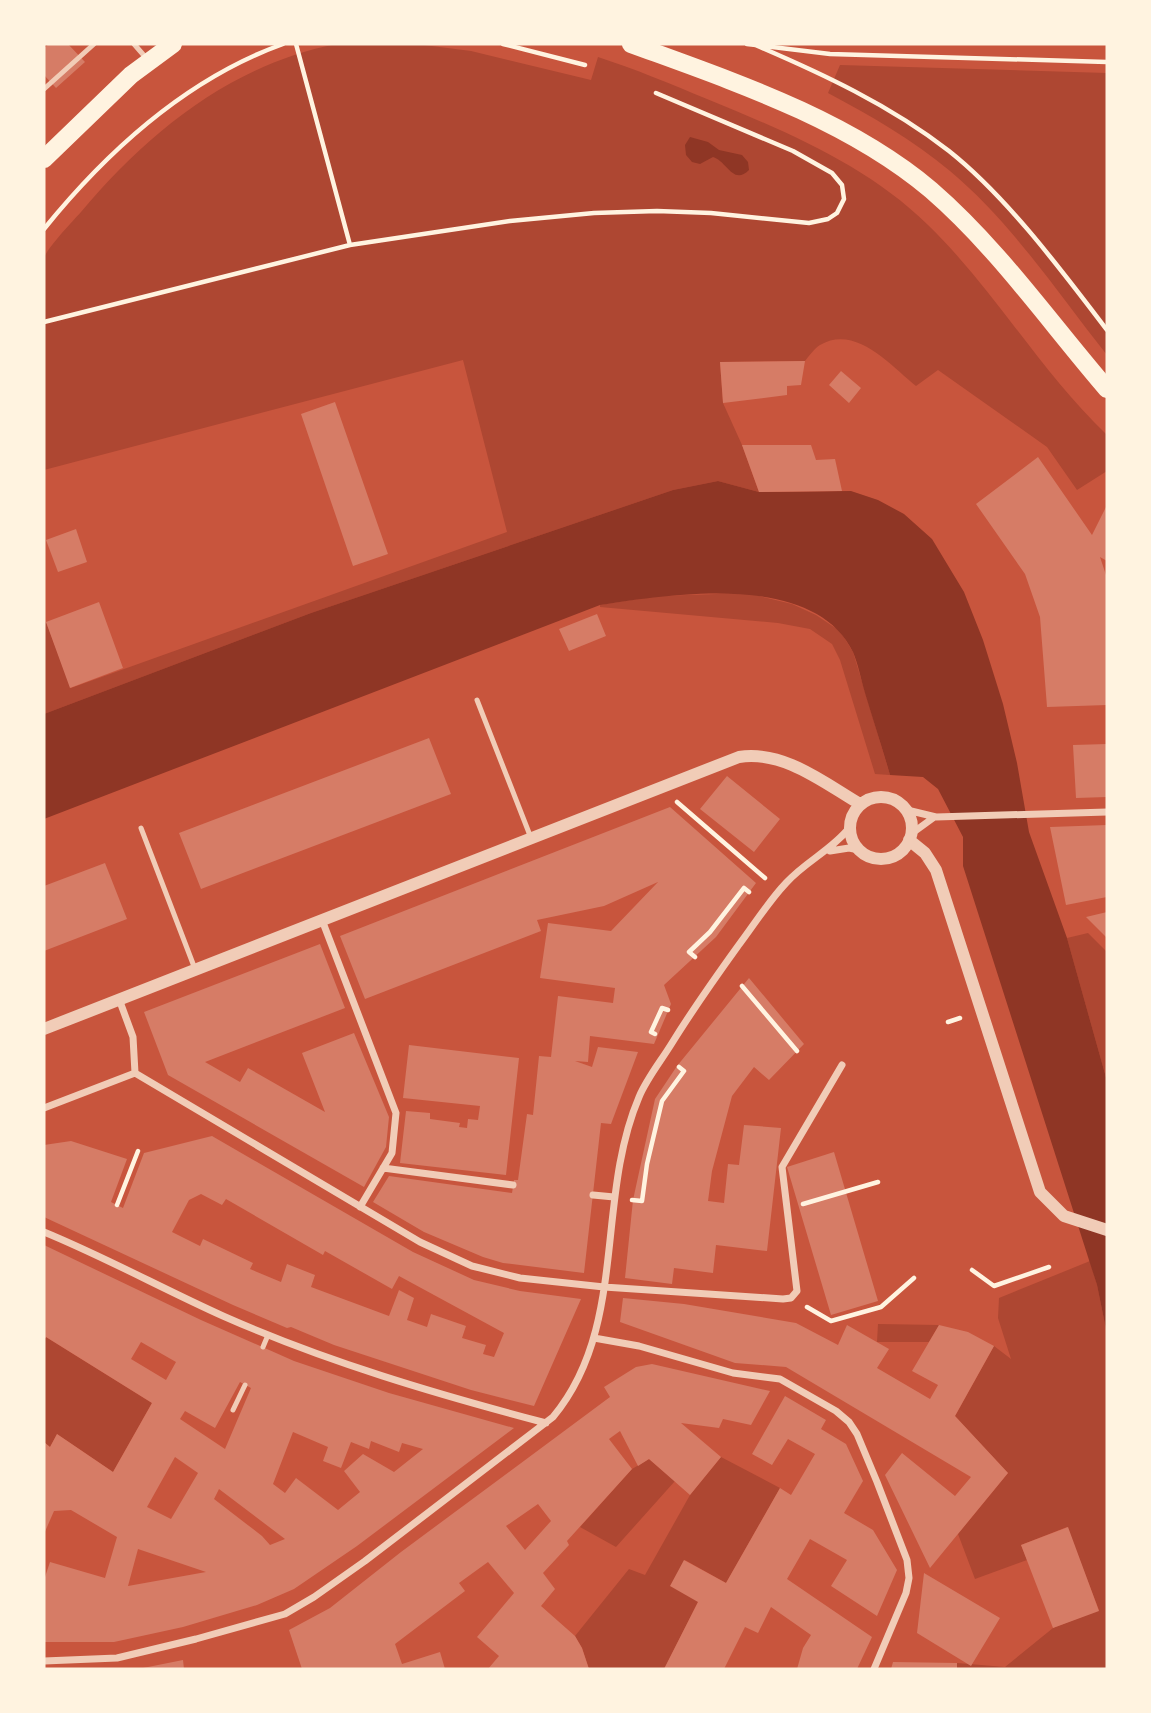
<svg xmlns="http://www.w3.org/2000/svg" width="1151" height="1713" font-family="Rubik,sans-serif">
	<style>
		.green { fill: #ae4732 }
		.water { fill: #8f3625 }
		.building { fill: #d67c66; fill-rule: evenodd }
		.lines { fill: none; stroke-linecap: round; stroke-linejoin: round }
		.path { stroke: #fff3e0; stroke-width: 4.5 }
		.service { stroke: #f1ccb7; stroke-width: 5 }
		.minor { stroke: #f1ccb7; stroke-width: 7 }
		.tertiary { stroke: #f1ccb7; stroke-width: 12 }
		.primary { stroke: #fff3e0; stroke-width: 18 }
	</style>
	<rect width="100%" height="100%" fill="#c8553d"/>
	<path class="green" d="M337,44H416L471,51L591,80L598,57C635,69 671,84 707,99C785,131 867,165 928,225C994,289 1040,371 1107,435V471L1077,490L1047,447L938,370L916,386C891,366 856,324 820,345C815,348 809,356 805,361L720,362L723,403L742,445L759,492L718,481L673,490L311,613L44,714V625L46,622L71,688L507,532L463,360L44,470C44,415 44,360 44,306C44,294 40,267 44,258C48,247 72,222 81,212C148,132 232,64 337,44Z
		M840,65L1107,73V355C1057,292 1012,223 950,171C913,140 871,116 828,93Z
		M747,593L792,604L816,615L840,631L853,652L890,775L875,774L840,660L832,644L810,629L778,623L600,607V605L657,596Z
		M1088,933L1107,952V1081L1067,938Z
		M1090,1261L1097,1285L1107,1334V1669H957V1663L1005,1667L1053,1628L1099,1610L1067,1527L1021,1545L1027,1560L975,1579L958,1534L1008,1473L955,1416L994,1346L1011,1359L998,1318L999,1298Z
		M878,1324L939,1325L929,1342H877Z
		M46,1337L152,1403L113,1472L57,1434L50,1447L44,1442V1340Z
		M721,1457L780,1488L726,1583L685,1560L698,1602L664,1669H589L582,1648L575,1636L629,1569L645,1575L690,1495Z
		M649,1459L675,1481L616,1547L580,1527L632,1469Z"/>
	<path class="water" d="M690,137L708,142L719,150L742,155L748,162L749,170C733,186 727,161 713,157L700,164L692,162L686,155L685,145Z
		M718,481L759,492L851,491L878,500L904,514L932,539L964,592L983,640L1003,704L1017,763L1029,832L1067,938L1107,1081V1334L1097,1285L963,866V837L938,789L923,777L890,775C882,747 873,720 865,693C861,679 858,664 853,652C814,571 670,594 600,605L44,819V714L311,613L673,490Z"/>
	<path class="building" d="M49,44H68L85,62L56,88L44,75V48Z
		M805,361L801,385L787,386V395L723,403L720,362Z
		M841,371L861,388L849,403L829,385Z
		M335,402L388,554L353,566L301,414Z
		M742,445H811L816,460L835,459L842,491L759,492Z
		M1038,457L1092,535L1107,505V561L1100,557L1107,578V705L1047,707L1040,617L1025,574L976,504Z
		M76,529L87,562L58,572L46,540Z
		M99,602L123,668L70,688L46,622Z
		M597,614L606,636L569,651L559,629Z
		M429,738L451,794L201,889L179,833Z
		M1107,744V797L1076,798L1073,745Z
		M727,776L780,819L754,852L700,809Z
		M670,807L756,883L716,937L664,985L671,1004L654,1044L590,1036L588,1062L575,1061L592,1067L598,1047L638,1052L611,1124L601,1123L584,1273L503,1263L483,1257L424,1232L373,1202L389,1176L512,1193L514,1180H518L527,1114L533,1115L539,1056L551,1057L558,996L613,1003L615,988L540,978L548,923L611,931L658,882L604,906L537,920L541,931L365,999L340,936Z
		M1107,825V897L1066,905L1050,827Z
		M105,863L127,919L44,951V886Z
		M1107,912V938L1086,917Z
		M320,944L345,1008L205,1062L240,1082L248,1068L325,1112L302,1053L354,1033L389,1117L386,1147L364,1187L168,1075L144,1012Z
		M749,978L804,1044L769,1080L754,1067L732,1096L712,1171L708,1201L724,1203L728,1164L739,1165L744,1125L781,1128L767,1251L716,1245L713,1273L674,1268L672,1284L625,1278L633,1200L655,1099L677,1066Z
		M409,1045L519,1058L506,1175L400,1163L406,1111L430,1113V1119L460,1123L459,1127L467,1128L468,1119L478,1120L480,1106L403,1098Z
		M212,1136L413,1252L474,1280L520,1291L581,1299L534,1406L471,1390L334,1345L291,1327L287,1328L233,1305L44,1217V1145L71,1141L127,1159L111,1202L123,1208L144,1153ZM201,1194L222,1205L226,1199L323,1255L325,1251L392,1289L399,1276L504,1333L494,1357L483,1354L486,1345L462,1338L466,1326L431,1314L427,1327L407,1320L414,1298L399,1290L389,1316L311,1287L315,1275L287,1264L281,1282L250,1269L253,1263L203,1239L200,1246L172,1232L189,1200Z
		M834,1152L878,1301L831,1315L787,1167Z
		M44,1245L201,1320L294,1361L389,1393L514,1428L357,1546L294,1589L257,1605L183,1627L114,1642H44V1580L50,1562L105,1578L117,1537L71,1510L54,1511L44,1534V1442L50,1447L57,1434L113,1472L152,1403L46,1337L44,1340ZM141,1342L176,1362L166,1380L131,1359ZM240,1382L251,1388L225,1449L180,1419L185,1411L215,1428ZM293,1432L328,1447L323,1461L341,1468L351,1442L369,1449L371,1441L399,1452L402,1443L423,1449L394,1472L363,1454L344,1471L360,1492L338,1510L296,1478L285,1493L273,1484ZM175,1457L198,1473L171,1519L147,1507ZM219,1489L285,1539L270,1545L262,1536L214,1499ZM138,1549L206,1572L128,1586Z
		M623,1298L684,1304L796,1323L838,1345L847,1325L889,1349L877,1368L930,1399L938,1385L912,1371L939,1325L968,1332L994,1346L955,1416L1008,1473L930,1568L885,1475L902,1453L955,1496L971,1477L786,1367L735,1363L620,1322Z
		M652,1364L770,1391L751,1425L723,1419L719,1428L681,1423L721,1457L690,1495L649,1459L638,1466L620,1431L609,1439L632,1469L567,1541L569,1545L543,1573L555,1589L541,1606L575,1636L582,1648L589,1669H488L499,1656L477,1637L514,1593L488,1562L459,1583L465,1591L395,1644L402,1664L440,1652L445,1669H302L289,1630L330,1608L401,1552L610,1397L604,1387L636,1367ZM538,1504L551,1521L525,1550L506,1526Z
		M785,1396L826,1420L821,1429L846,1444L863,1481L844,1513L873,1530L897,1570L877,1616L831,1586L847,1560L810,1539L787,1579L872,1637L857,1669H797L803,1648L811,1635L771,1607L758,1633L745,1627L724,1669H664L698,1602L670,1586L684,1560L726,1583L780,1488L791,1495L815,1454L788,1439L772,1465L752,1454Z
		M1068,1527L1099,1611L1053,1628L1021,1545Z
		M924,1573L1000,1618L971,1666L917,1633Z
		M183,1660L184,1669H144L143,1668Z
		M893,1662L957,1663V1669H891Z"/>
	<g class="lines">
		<path class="path" d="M296,44L350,245
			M503,44L585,65
			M747,44L830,54L1107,62
			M753,44C821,73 890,105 949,151C1007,197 1062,271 1107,330
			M44,229C108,150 186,79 283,44
			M44,322L350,245L510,221L594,213L657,211L711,213L809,223L828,219L837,213L844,199L842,185L832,173L793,151L656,93
			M677,802L765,878
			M695,957L689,952L710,932L744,888L749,892
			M742,986L797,1051
			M948,1022L960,1018
			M655,1034L651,1032L662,1008L668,1010
			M632,1200L642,1201L647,1164L662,1101L684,1071L679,1067
			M803,1204L878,1182
			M117,1205L138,1151
			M972,1270L994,1286L1049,1267
			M807,1307L831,1321L881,1307L914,1278"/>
		<path class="service" d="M134,44L147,59
			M44,89L94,44
			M477,700L531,838
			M141,828L195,969
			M263,1347L268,1335
			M233,1410L245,1385"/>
		<path class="minor" d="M907,810L936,817L1107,812
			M911,834L933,818
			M830,851L849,848L859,850
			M322,920L396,1113L392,1153L360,1207
			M119,999L133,1037L135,1073
			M135,1073L420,1242L472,1266L520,1278L604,1287L783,1299L791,1298L797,1291L782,1167L842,1065
			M44,1108L135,1073
			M383,1168L513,1185
			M593,1195L614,1197
			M44,1232C105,1257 163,1289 223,1316C327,1362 436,1394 546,1423
			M594,1338L639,1346L733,1373L780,1379L836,1411L849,1422L857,1434L877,1482L907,1560L909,1578L906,1593L874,1669
			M44,1661L117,1658L196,1639L285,1614L314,1597L365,1561L553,1417C628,1327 595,1200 639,1097C647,1078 661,1061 672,1043C693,1009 715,978 738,946C754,925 768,902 786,883C806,861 832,850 850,827"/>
		<path class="tertiary" d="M850 828a31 31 0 1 1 62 0a31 31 0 1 1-62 0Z
			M909,840L925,853L936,870L1040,1192L1064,1216L1107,1230
			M44,1029L739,757C784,750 824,783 860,804"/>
		<path class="primary" d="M631,44C732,81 847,119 931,190C998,248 1050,323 1107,389
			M44,159L131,75L173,44"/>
	</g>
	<rect width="1151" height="1713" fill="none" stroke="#fff3e0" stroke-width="91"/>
</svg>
